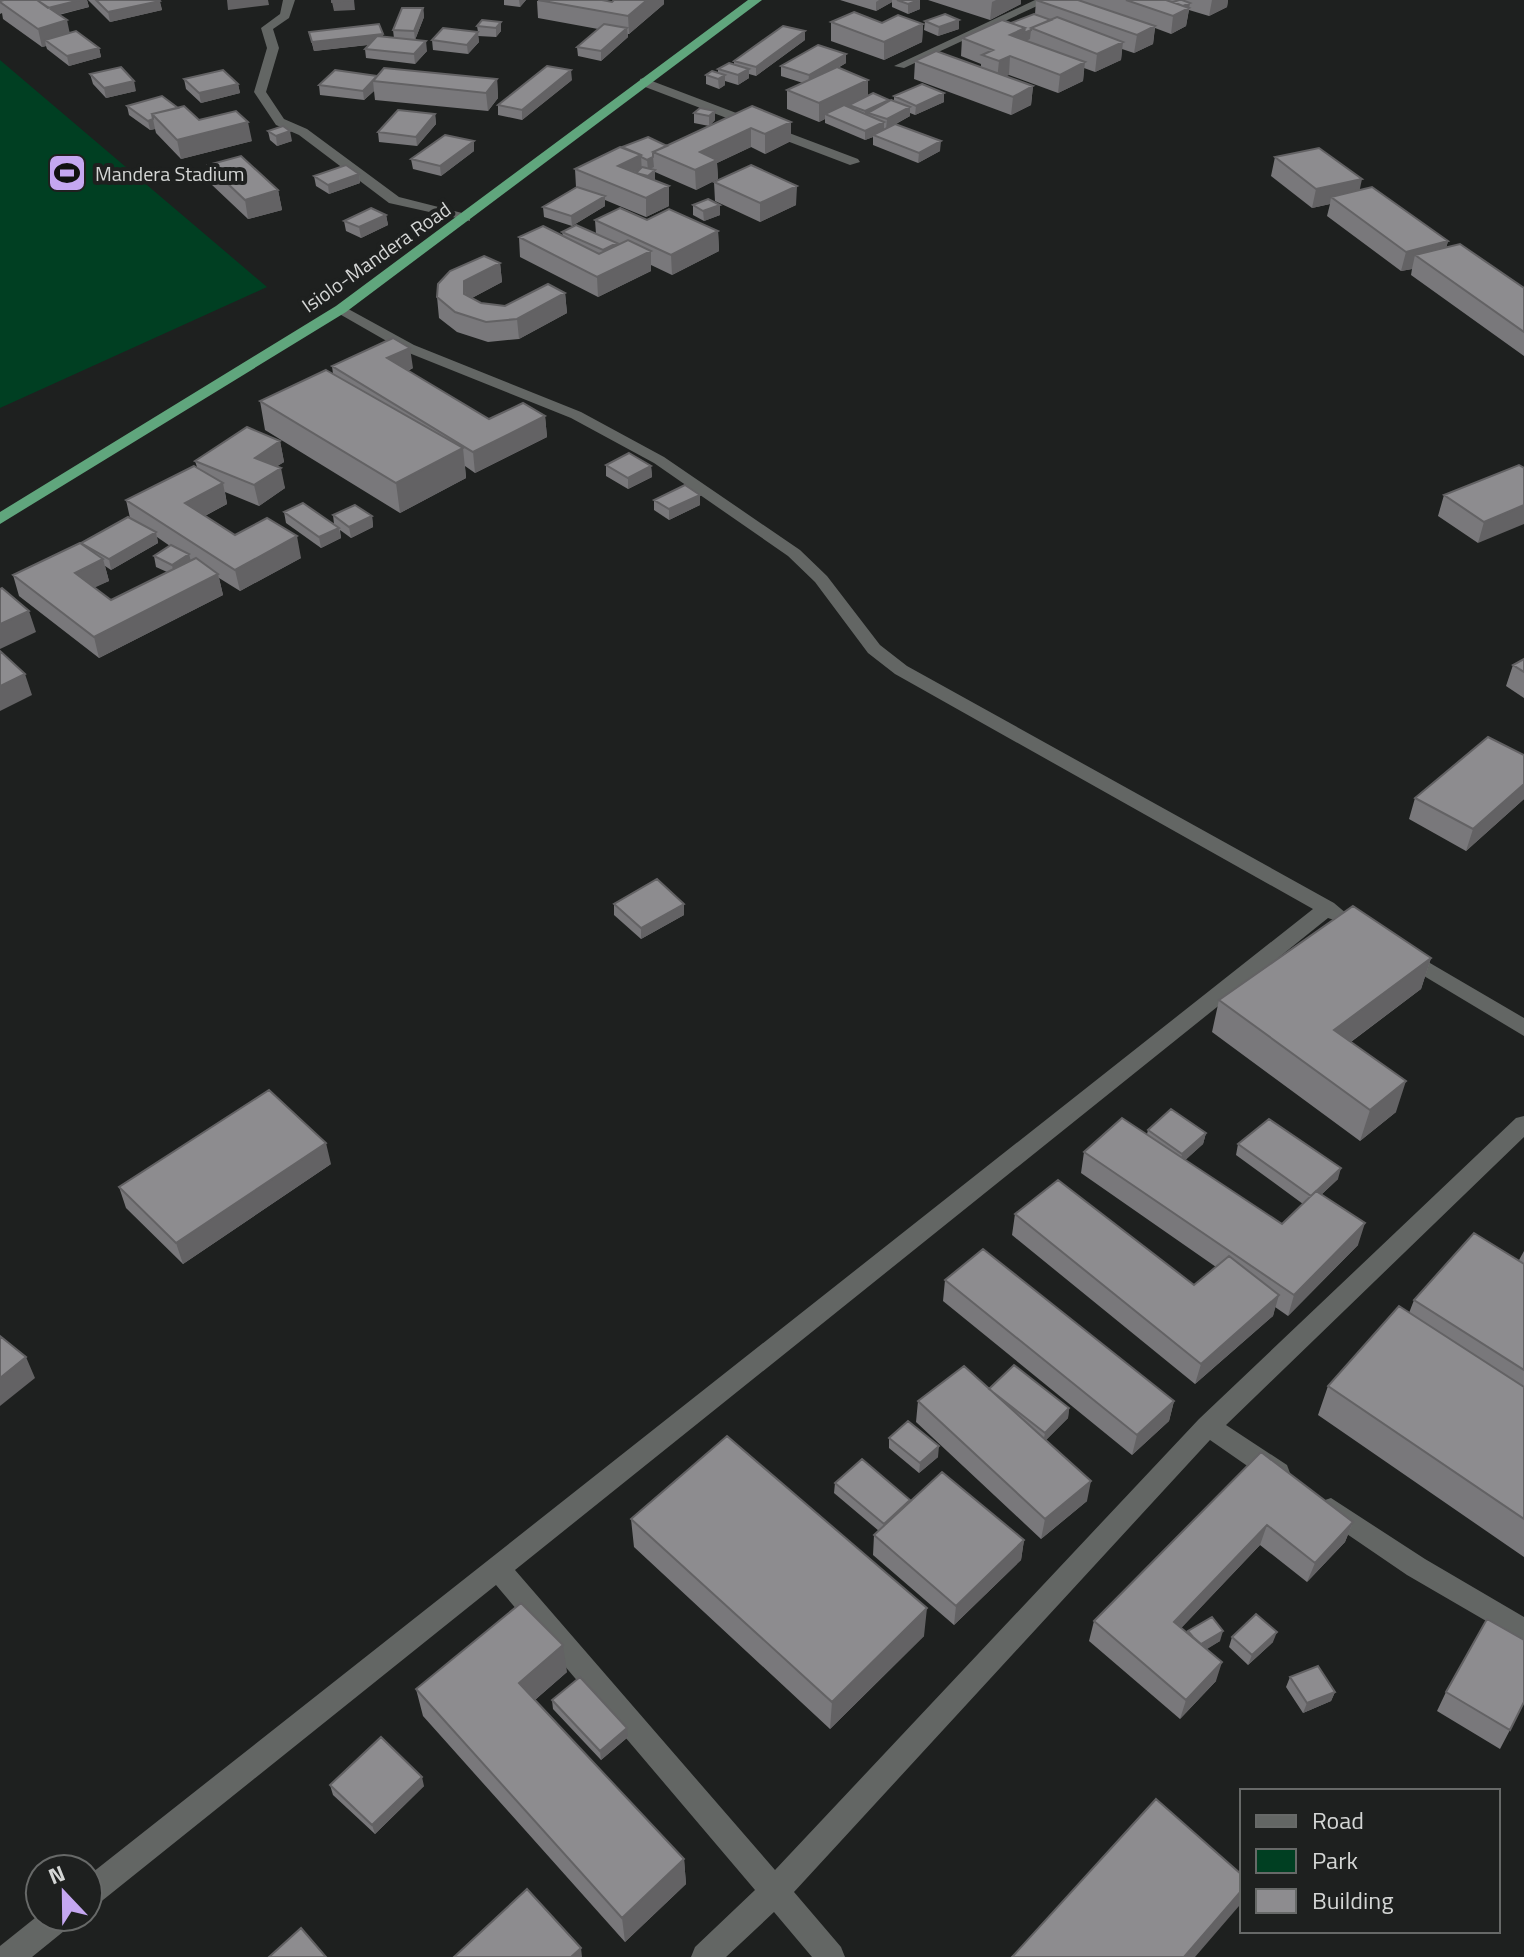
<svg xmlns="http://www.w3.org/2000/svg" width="1524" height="1957" font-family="'Titillium Web',sans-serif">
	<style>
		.green { fill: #003f22 }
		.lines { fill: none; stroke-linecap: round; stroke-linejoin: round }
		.minor { fill: #636664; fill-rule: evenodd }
		.trunk { fill: #60a67d; fill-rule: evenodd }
		.wall { fill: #79787b; fill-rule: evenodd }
		.shaded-wall { fill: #636264 }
		.building { fill: #8d8c8f; stroke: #636264; stroke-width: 2 }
		.labels { text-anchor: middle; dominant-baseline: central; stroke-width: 8; stroke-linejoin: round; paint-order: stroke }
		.far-poi-label { font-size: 20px; fill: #d4d6d5; stroke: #1e201f; text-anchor: start }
		.far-street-label { font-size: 20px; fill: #d4d6d5; stroke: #1e201f }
	</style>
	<rect width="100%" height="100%" fill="#1e201f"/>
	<path class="green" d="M0,60L267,287L0,408Z"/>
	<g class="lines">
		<path class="minor" d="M283,0H295L289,18L273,29L279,48L266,92L284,119L307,129L399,197L470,215V221L389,203L299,135L276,125L254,92L267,48L261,28L280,14Z
			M1035,0H1050L904,68L894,66Z
			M644,78L858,159L860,162L850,165L640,85V79Z
			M341,305L414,345L581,412L664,457L800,550L827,576L880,645L907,666L1334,903L1347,914L1337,921L1328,918L515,1570L775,1870L1199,1419L1516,1118L1524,1116V1137L1226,1425L1287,1465L1290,1473L1287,1481L1278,1484L1269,1481L1210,1440L794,1892L841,1947L845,1957H812L774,1912L726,1957H691L695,1947L755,1890L496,1585L98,1904L88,1908V1876L1313,909L895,674L868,653L815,582L788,556L654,463L571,418L404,351L336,312L334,309Z
			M1406,949L1524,1018V1036L1399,961L1396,956Z
			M1331,1498L1425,1559L1524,1617V1643L1407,1575L1322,1517L1319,1509L1322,1501Z
			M40,1914V1917H73L69,1927L32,1957H0V1946Z"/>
		<path class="trunk" d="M748,0H762L346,312L0,524V512L336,306Z"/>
	</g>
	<path class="wall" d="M0,0H87L89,7L59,15L70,33L99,48L101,57L69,66L47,49L46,46L42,47L3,19L2,13L0,14Z
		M88,0H159L162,10L110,22Z
		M504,0H526L520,7L504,5Z
		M840,0H920V9L908,14L892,7V2L876,11Z
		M928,0H1021V4L990,20Z
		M1036,0H1228L1227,7L1209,16L1189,10L1186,26L1171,34L1155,28L1153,44L1134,53L1122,49L1121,60L1095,72L1084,68L1083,81L1058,93L1009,75L1005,76L1033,86L1031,105L1011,115L914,79L915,61L981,67V64L961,56L962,38L1011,23L1035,14Z
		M537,1L612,2L664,4L629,34H628V37L601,61L578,56L577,47L598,29L538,18Z
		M423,8L424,17L415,40L427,51L415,64L366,58L365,49L368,45L314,51L309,32L383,34V36L394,38L393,30Z
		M482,20L501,31L496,37L478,36L479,42L468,54L433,50L432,40L478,32L477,26Z
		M925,21L959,29L938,36L924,30Z
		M831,22L923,24L922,42L884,60L831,41Z
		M805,40L756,76L749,74V78L738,85L725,81V85L719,89L706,84V75L718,73V69L734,64V61Z
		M846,54V63L838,68L868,96L889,100V102L894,101V96L944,102L915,115L910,113V116L896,124L940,151L918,163L873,145V137L865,140L825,123V119L819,122L787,109V90L803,83L781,76V66Z
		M90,74L136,91L106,98L93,84Z
		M377,76L497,79L498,98L488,111L375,100L374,91L364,100L320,95L319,85Z
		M184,79L238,84L240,93L201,103L186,89Z
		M572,80L522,120L498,115V105Z
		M127,106L178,108L199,120L252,141L181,159L156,133L155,129L150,130L129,115Z
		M752,106L791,122V141L765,154L751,147L717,163L718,179L696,190L655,172L654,181L669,186V206L646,217L605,200V206L572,226L544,217L543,207L576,187L575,169L622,147L667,146Z
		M700,108L715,120L709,126L694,123V113Z
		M435,114L436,124L417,146L379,142L378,132Z
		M268,131L292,141L277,146L270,140Z
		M474,141V151L441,176L413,169L411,159Z
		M1275,157L1359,190L1448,241L1446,248L1524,288V356L1411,275L1412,269L1401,271L1327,216L1330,204L1312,208L1271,176Z
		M208,165L278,190L282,210L248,219L211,184Z
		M359,174L360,183L329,194L316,186L314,176Z
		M714,182L796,205L760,222L715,201Z
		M693,205L720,215L704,221L693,215Z
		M386,215L388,225L361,238L346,231L344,221Z
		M595,220H647L718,231L719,251L672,275L651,265V271L598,297L520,257L519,237L563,236L562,232L596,234Z
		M500,263L502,282L472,298L481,303L505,306L565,293L567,313L519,339L488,342L457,332L439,318L437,297Z
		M332,366L413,368L408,371L489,419L545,416L547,437L475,473L465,466L466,478L400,513L265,430L260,401L333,374Z
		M280,441L284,462L277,466L285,488L259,506L225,492L227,504L205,516L235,535L301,558L240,591L219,578L223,595L99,658L19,596L13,575L81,544L130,518L126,500L197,467L195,461ZM157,537L170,546L154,556L156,567L167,572L111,600L94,587L109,581L105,566L111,570L158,543Z
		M606,465L651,466L652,477L628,489L606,476Z
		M1524,468L1478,543L1438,516L1444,495Z
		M654,500L700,505L669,520L654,510Z
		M284,512L334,524L333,515L372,516L373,527L351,538L340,530L341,538L321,548L286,523Z
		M1524,659V698L1506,686L1513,665Z
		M1524,755V799L1466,851L1409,819L1415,798Z
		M614,904L684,915L641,939L614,915Z
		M1431,958L1421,989L1351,1042L1396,1112L1360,1141L1212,1032L1219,1000Z
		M1148,1130L1206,1133L1203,1144L1185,1160L1282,1224L1303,1204L1236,1155L1238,1144L1338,1179L1321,1195L1358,1245L1288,1316L1275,1307L1273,1316L1195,1384L1012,1235L1015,1214L1194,1285L1216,1267L1081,1173L1084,1152L1147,1134Z
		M331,1164L183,1264L126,1208L119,1187Z
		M1524,1251V1557L1318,1415L1328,1386L1409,1313L1414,1300L1519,1260Z
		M945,1280L1174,1401L1169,1421L1132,1455L943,1301Z
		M989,1389L1069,1408L1068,1418L1046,1440L1087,1501L1041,1539L916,1422L918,1401Z
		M889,1438L938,1457L919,1473L889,1448Z
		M1261,1452L1353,1522L1345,1542L1307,1582L1260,1545L1181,1628L1187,1633L1188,1631L1220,1641L1206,1649L1216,1681L1180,1719L1089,1641L1094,1621Z
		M835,1483L910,1502L1024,1540L1021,1560L954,1625L873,1555L874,1535L879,1531L834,1493Z
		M631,1519L924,1636L830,1729L634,1547Z
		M1232,1637L1273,1642L1248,1665L1229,1647Z
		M567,1672L535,1700L684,1859L686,1884L625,1942L423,1716L416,1689Z
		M1290,1677L1335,1692L1331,1701L1303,1713L1286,1687Z
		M1446,1692L1510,1730L1500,1749L1437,1711Z
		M552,1700L628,1737L601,1760L553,1709Z
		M330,1785L424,1786L375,1834L333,1795Z"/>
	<path class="shaded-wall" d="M80,0H87L89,7L48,17L45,8Z
		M227,0H268L269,5L228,10Z
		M354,0L355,10L334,11L332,2Z
		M519,0H526L520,7Z
		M647,0H664V4L629,34L628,16Z
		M879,0H892V2L876,11V2Z
		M920,0V9L908,14V4Z
		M996,0H1021V4L990,20L992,2Z
		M1212,0H1228L1227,7L1209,16Z
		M160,1L162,10L110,22L108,12Z
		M1190,3L1186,26L1171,34L1173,16L1181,7Z
		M423,8L424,17L415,40L414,31Z
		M67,20L71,39L45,40L46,46L42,47L38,29Z
		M959,20V29L938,36L939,27Z
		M501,22V31L496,37V28Z
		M923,24L922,42L884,60V42Z
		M1155,26L1153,44L1134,53L1137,35Z
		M627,28L628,37L601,61V51Z
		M1025,28L1031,30L1030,39L1024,42L1010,35Z
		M805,31V40L756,76V67Z
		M478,32L479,42L468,54L467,45Z
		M383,34L384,43L314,51L312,42Z
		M426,41L427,51L415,64L414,54Z
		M1123,42L1121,60L1095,72L1097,54Z
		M99,48L101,57L69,66L67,56Z
		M846,54V63L808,84L809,75Z
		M1010,56L1009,75L997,80L999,61Z
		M1085,62L1083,81L1058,93L1060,75Z
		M749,69V78L738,85V75Z
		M571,70L572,80L522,120V110Z
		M725,75V85L719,89L718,79Z
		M497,79L498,98L488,111L486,93Z
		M868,80V98L849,105V107L825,114V119L819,122V103Z
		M134,81L136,91L106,98L104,88Z
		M373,81L374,91L364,100L363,91Z
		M238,84L240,93L201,103L199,93Z
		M1033,86L1031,105L1011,115L1013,97Z
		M944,93V102L915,115L916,106Z
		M889,100V109L868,113V119L865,121V111Z
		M910,107V116L886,129L887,119Z
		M715,111V120L709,126V116Z
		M435,114L436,124L417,146L416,137Z
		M153,119L155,129L150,130L148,121Z
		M248,122L252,141L181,159L177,140Z
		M791,122V141L765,154V134Z
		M884,122V132L873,135V137L865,140V131Z
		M751,128V147L717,163L718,179L696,190L695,170L700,152Z
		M290,131L292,141L277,146L276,136Z
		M474,141V151L441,176L440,166Z
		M941,141L940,151L918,163L919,153Z
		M641,155L642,174L618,166Z
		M653,157L654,167L648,170L647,160Z
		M655,170V180L648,186V176Z
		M359,174L360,183L329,194L328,185Z
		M1362,179L1358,198L1331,197L1330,204L1312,208L1316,189Z
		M669,186V206L646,217V198Z
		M797,186L796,205L760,222V203Z
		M278,190L282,210L248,219L245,200Z
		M605,196V206L572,226L571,216Z
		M720,205V215L704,221L703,211Z
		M386,215L388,225L361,238L359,227Z
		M718,231L719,251L672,275L671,255Z
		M1448,241L1443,261L1415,255L1412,269L1401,271L1406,252Z
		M651,251V271L598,297L597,277Z
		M500,263L502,282L466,301L464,281Z
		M565,293L567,313L519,339L517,319Z
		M410,348L413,368L390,379L387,358Z
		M545,416L547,437L475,473L473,452Z
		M280,441L284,462L259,478L255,458Z
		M463,448L466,478L400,513L396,483Z
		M651,466L652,477L628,489V478Z
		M281,468L285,488L259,506L254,485Z
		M223,483L227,504L189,524L185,503Z
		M700,495V505L669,520V509Z
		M1524,505V524L1478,543L1484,522Z
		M372,516L373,527L351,538L349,527Z
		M339,528L341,538L321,548L319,537Z
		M156,532L158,543L111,570L109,559Z
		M297,536L301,558L240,591L235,570Z
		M189,554L192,565L174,576L172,565Z
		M103,559L109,581L81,594L75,573Z
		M218,574L223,595L99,658L94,637Z
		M29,611L36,632L0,649V624Z
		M25,674L32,695L0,711V686Z
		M1524,784V799L1466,851L1473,829Z
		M684,904V915L641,939V928Z
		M1431,958L1421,989L1325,1061L1334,1030Z
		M1406,1081L1396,1112L1360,1141L1370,1110Z
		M1206,1133L1203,1144L1180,1165L1182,1154Z
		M326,1143L331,1164L183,1264L176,1243Z
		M1341,1168L1338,1179L1308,1207L1311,1196Z
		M1365,1223L1358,1245L1288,1316L1294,1295Z
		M1279,1295L1273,1316L1195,1384L1201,1364Z
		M26,1357L35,1378L0,1406V1378Z
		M1174,1401L1169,1421L1132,1455L1137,1435Z
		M1069,1408L1068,1418L1043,1443L1045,1433Z
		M939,1446L938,1457L919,1473L920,1463Z
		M1091,1481L1087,1501L1041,1539L1045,1519Z
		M1353,1522L1345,1542L1307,1582L1315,1563Z
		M1267,1525L1260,1545L1169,1641L1174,1622Z
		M1024,1540L1021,1560L954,1625L956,1606Z
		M927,1608L924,1636L830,1729L832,1702Z
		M1223,1631L1220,1641L1196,1656L1199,1646Z
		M1277,1632L1273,1642L1248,1665L1252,1655Z
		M563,1645L567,1672L523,1710L519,1683Z
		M1222,1662L1216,1681L1180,1719L1186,1700Z
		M1335,1692L1331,1701L1303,1713L1307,1703Z
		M627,1728L628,1737L601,1760L600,1751Z
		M422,1777L424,1786L375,1834L372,1825Z
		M684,1859L686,1884L625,1942L622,1918Z
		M1242,1890V1898L1239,1906L1195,1957H1184Z
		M581,1948L582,1957H571Z"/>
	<path class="building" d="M4,0H37L67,20L38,29L0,2V1Z
		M37,0H80L48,8Z
		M96,0H159L160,1L108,12Z
		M332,0H354L332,2Z
		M538,0H602L612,2L614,0H647L628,16Z
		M897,0H919L908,4Z
		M1036,0H1078L1155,26L1137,35Z
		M1126,0H1166L1189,8L1173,16Z
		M1179,0H1182L1190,3L1183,6L1173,2Z
		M402,8H423L414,31L393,30Z
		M854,12L882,23L898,15L923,24L884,42L831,22Z
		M945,14L959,20L939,27L925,21Z
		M1034,14L1051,20L1031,28V30L1024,33L1025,28L1011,23Z
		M1057,17L1123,42L1097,54L1031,28Z
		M482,20L501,22L496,28L477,26Z
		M1002,20L1025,28L1010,35L1085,62L1060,75L1010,56L999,61L982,55L993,50L962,38Z
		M379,24L383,34L312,42L309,32Z
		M604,24L627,28L601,51L577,47Z
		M783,26L805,31L756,67L734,61Z
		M443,28L478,32L467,45L432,40Z
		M76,31L99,48L67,56L45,40Z
		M377,36L426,41L414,54L365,49Z
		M818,45L846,54L809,75L781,66Z
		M936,51L1033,86L1013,97L915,61Z
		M729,63L749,69L738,75L718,69Z
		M547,66L571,70L522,110L498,105Z
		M121,67L134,81L104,88L90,74Z
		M837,67L868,80L819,103L787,90Z
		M384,68L497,79L486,93L373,81Z
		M223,70L238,84L199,93L184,79Z
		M335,70L377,76L363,91L319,85Z
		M712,71L725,75L718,79L706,75Z
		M922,84L944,93L916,106L894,96Z
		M873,93L889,100L865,111L849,105Z
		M162,96L178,108L152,114L153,119L148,121L127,106Z
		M891,100L910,107L887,119L868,113Z
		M844,105L884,122L865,131L825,114Z
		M184,106L199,120L236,111L248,122L177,140L152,114Z
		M752,106L791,122L765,134L751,128L700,152L717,160L695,170L653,152Z
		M700,108L715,111L709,116L694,113Z
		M398,110L435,114L416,137L378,132Z
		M895,124L941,141L919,153L873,135Z
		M283,126L290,131L276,136L268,131Z
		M445,135L474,141L440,166L411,159Z
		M648,137L667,146L653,152V157L647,160L641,157V155L622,147Z
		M620,147L641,155L618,166L669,186L646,198L575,169Z
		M1319,148L1362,179L1316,189L1275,157Z
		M241,156L278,190L245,200L208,165Z
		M346,165L359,174L328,185L314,176Z
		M751,165L797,186L760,203L714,182Z
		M642,167L655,170L648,176L636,173Z
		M577,187L605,196L571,216L543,207Z
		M1372,187L1448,241L1406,252L1331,197Z
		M708,199L720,205L703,211L693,205Z
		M371,208L386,215L359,227L344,221Z
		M620,208L647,220L669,209L718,231L671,255L595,220Z
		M576,225L617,243L603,250L562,232Z
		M543,226L599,254L628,240L651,251L597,277L519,237Z
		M1460,244L1524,288V332L1415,255Z
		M484,256L500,263L464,281V294L481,303L505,306L548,284L565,293L517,319L486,322L455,312L437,297L438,284L450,271Z
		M393,338L410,348L387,358L489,419L523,403L545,416L473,452L332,366Z
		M326,370L463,448L396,483L260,401Z
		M247,427L280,441L255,458L281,468L254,485L195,461Z
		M629,453L651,466L628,478L606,465Z
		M1519,465L1524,468V505L1484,522L1444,495Z
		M194,466L223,483L185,503L235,535L267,518L297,536L235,570L126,500Z
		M685,485L700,495L669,509L654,500Z
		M303,503L339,528L319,537L284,512Z
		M355,505L372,516L349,527L333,515Z
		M128,517L156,532L109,559L81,543Z
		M80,543L103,559L75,573L111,600L196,558L218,574L94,637L13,575Z
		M171,545L189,554L172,565L154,556Z
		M2,588L29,611L0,624V589Z
		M0,651L25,674L0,686Z
		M1524,659V672L1513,665Z
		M1488,737L1524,755V784L1473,829L1415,798Z
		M657,879L684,904L641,928L614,904Z
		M1353,906L1431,958L1334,1030L1406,1081L1370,1110L1219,1000Z
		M269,1090L326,1143L176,1243L119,1187Z
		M1171,1109L1206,1133L1182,1154L1148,1130Z
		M1122,1118L1282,1224L1316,1191L1365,1223L1294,1295L1084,1152Z
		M1269,1119L1341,1168L1311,1196L1238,1144Z
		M1058,1180L1194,1285L1229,1256L1279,1295L1201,1364L1015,1214Z
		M1474,1233L1524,1264V1370L1414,1300Z
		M983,1249L1174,1401L1137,1435L945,1280Z
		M1399,1306L1524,1387V1519L1328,1386Z
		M0,1336L26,1357L0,1378Z
		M1014,1365L1069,1408L1045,1433L989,1389Z
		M964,1366L1091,1481L1045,1519L918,1401Z
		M908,1421L939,1446L920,1463L889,1438Z
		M727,1436L927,1608L832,1702L631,1519Z
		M1261,1452L1353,1522L1315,1563L1267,1525L1174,1622L1222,1662L1186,1700L1094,1621Z
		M862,1459L910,1500L884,1524L835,1483Z
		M942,1472L1024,1540L956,1606L874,1535Z
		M521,1603L563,1645L519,1683L684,1859L622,1918L416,1689Z
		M1256,1614L1277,1632L1252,1655L1232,1637Z
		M1212,1617L1223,1631L1201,1644L1193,1637L1188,1631Z
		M1487,1619L1524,1640V1702L1510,1730L1446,1692Z
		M1318,1666L1335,1692L1307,1703L1290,1677Z
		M580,1677L627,1728L600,1751L552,1700Z
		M381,1737L422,1777L372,1825L330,1785Z
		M1156,1799L1242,1875V1890L1184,1957H1012Z
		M527,1889L581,1948L571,1957H454Z
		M301,1928L326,1957H269Z"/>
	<defs>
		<symbol id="stadium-square" viewBox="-11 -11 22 22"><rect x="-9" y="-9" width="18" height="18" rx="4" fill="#c5a7f1" stroke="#1e201f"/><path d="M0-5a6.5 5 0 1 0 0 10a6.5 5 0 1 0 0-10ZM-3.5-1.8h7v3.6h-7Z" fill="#111"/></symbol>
	</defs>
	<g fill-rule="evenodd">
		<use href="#stadium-square" x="45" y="151" width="44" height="44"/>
	</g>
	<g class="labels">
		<g class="far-poi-label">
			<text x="95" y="173">Mandera Stadium</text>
		</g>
		<g class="far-street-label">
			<text transform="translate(376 257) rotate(-35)">Isiolo-Mandera Road</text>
		</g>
	</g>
	<rect x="1240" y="1789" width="260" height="144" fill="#1e201f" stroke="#676968" stroke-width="2"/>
	<rect x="1256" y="1815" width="40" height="12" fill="#636664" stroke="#676968" stroke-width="2"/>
	<text x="1312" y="1829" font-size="24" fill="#d4d6d5">Road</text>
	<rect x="1256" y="1849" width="40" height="24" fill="#003f22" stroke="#676968" stroke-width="2"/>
	<text x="1312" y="1869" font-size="24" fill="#d4d6d5">Park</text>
	<rect x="1256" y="1889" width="40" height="24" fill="#8d8c8f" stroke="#676968" stroke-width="2"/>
	<text x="1312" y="1909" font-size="24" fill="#d4d6d5">Building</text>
	<g transform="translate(64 1893) rotate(338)"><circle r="38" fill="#1e201f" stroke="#676968" stroke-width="2"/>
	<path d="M0-6L14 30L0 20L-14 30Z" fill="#c5a7f1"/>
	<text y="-12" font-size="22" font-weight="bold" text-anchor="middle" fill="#d4d6d5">N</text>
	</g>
</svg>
